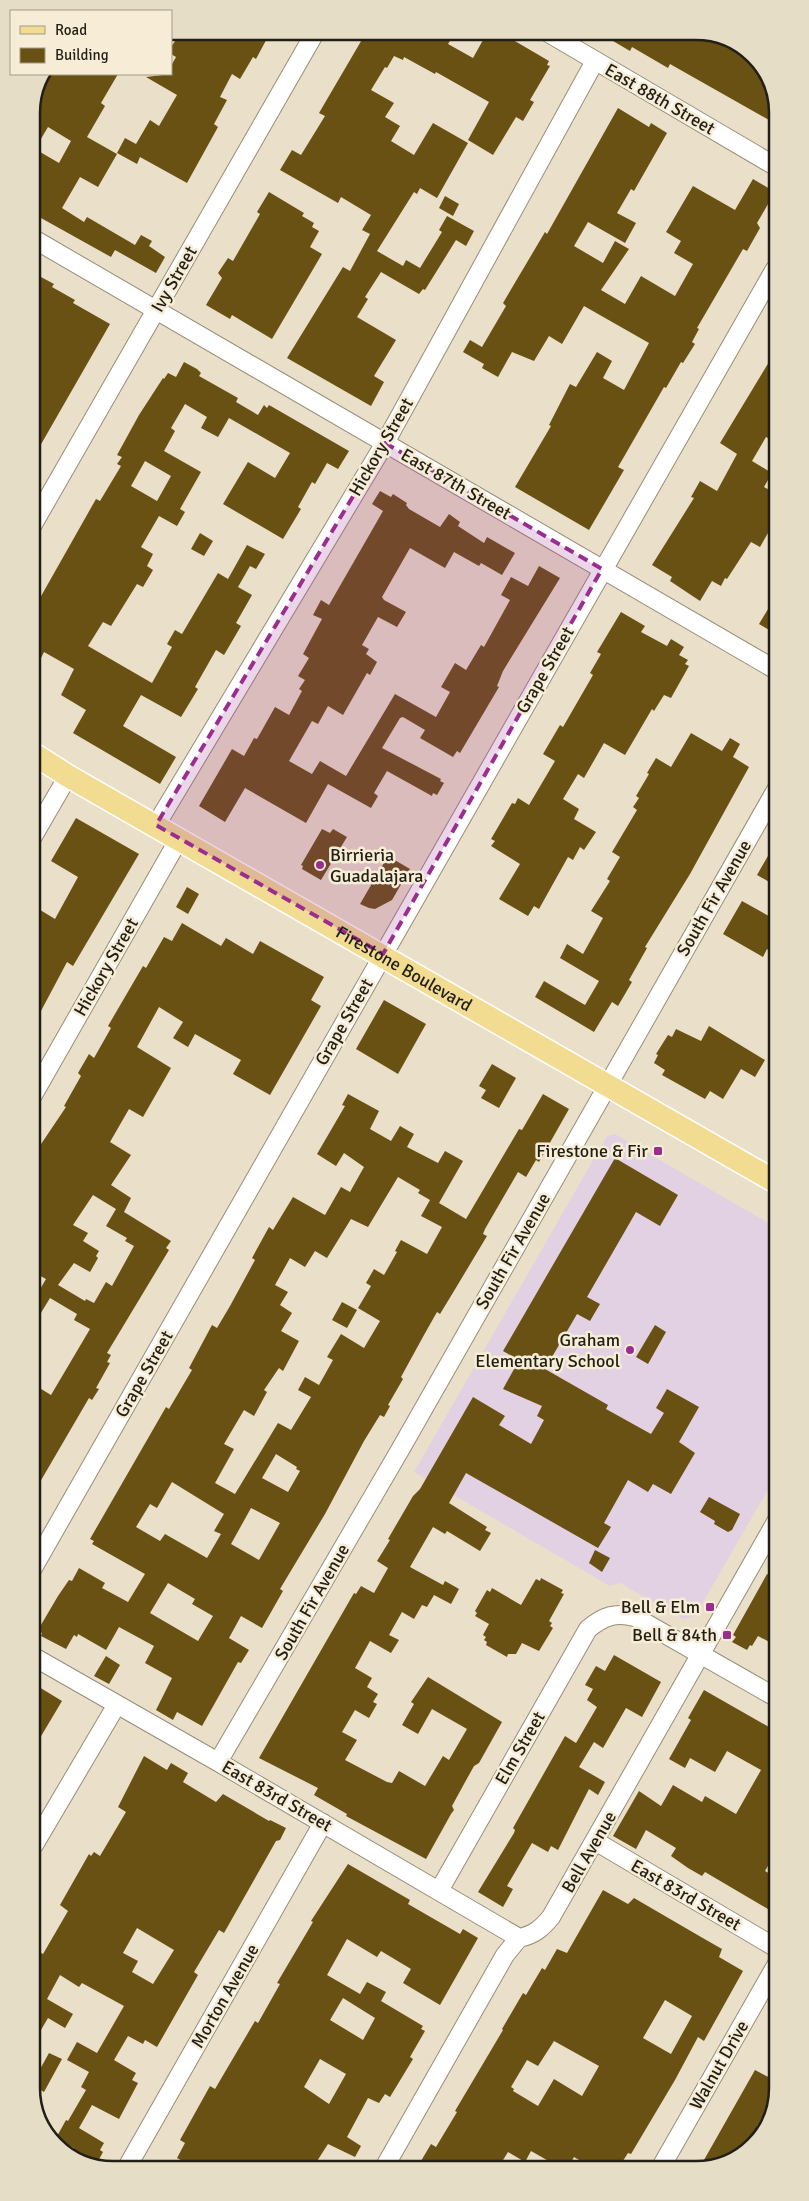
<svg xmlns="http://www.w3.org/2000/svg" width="809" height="2201" font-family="Signika,sans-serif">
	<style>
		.education { fill: #e2d1e2 }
		.building { fill: #685112; fill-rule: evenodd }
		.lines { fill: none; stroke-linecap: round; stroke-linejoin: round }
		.minor-casing { stroke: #978e78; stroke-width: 20 }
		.major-casing { stroke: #fff; stroke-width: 25 }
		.minor { stroke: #fff; stroke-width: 18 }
		.major { stroke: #f1dc92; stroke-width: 22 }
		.marked { fill: #9a2e8f; fill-opacity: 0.2; stroke: #9a2e8f; stroke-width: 4; stroke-dasharray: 10 6; stroke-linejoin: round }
		.poi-dot { fill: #9a2e8f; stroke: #f7edd6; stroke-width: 2 }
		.labels { text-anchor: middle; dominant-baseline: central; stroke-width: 5; stroke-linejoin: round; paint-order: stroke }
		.street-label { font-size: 18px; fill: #221f16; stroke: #f7edd6 }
		.poi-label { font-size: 18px; fill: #221f16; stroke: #f7edd6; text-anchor: end }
		.rim { fill: none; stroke: #221f16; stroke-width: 2.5 }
	</style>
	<rect width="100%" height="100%" fill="#eae0c9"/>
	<path class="education" d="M615,1134L777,1228V1474L695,1616L683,1619L620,1583L610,1586L414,1472L607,1136Z"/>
	<path class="building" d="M182,31H271L256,59L253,57L240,79L232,74L220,97L227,100L214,124L218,127L187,183L140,157L137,164L117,153L125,138L136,144L150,120L159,126L177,95L146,77L171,74V66L176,57L171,54V47Z
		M367,31H456L448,44L473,58L488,31H498L549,61L547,65L550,66L530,100L534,102L523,121L516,117L493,155L468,140L489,102L436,72L435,74L404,57L403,60L394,56L387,68L385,67L371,90L394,103L385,117L400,126L391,141L414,155L433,123L468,143L437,198L420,188L417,194L414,192L377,251L403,266L406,260L420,268L442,232L439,230L447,216L474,231L466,246L456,240L425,290L423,289L419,294L381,272L365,297L368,299L357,317L396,340L374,376L384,382L371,406L287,358L343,267L350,271L370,234L362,230L371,215L341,197L338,203L280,170L292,150L301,155L325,116L319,113Z
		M596,31H674L690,41L695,31H702L726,41L750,55L775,91V110L769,120L670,64L668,68L632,47L630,51Z
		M47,74H118L101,103L105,106L87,137L117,154L98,187L80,177L62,208L84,222L87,217L135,245L141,235L152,241L149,246L165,257L156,273L115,250L111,257L32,213L31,108ZM48,127L71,141L59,163L35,149Z
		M618,108L649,127L651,123L667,133L634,191L631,189L617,213L636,223L625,243L588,222L574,246L603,263L615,241L629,249L601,290L625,304L641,276L675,296L693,264L674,253L681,241L666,232L693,186L735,210L753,179L775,192L757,223L760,228L747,251L743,249L697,328L699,329L692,342L695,344L683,363L681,362L666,388L664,387L625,455L618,467L624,470L589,530L515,487L551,426L549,425L570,384L576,387L597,352L612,361L603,378L624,390L649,343L584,306L562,344L549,336L534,361L512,352L498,377L482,368L484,364L463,352L470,340L482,347L506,306L503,303L545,232L547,234Z
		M269,192L304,213L302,216L314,223L312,227L319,231L310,247L322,254L272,339L232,315L230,319L206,305L222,278L218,273L228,258L233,261L260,214L257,212Z
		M445,196L459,204L453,216L439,208Z
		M41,277L54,284L52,287L75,300L73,303L110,324L32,460V292Z
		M775,352V442L766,437L752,461L772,473L764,487L775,493L776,519L760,547L751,542L727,579L725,578L721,586L712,581L700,601L670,581L672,577L652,565L694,498L691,497L700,481L717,491L737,454L720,443Z
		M184,362L197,369L201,373L199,376L238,398L236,402L258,415L264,405L267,408L269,405L349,451L338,469L327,463L315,484L312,482L298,507L301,509L283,539L223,504L248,462L275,478L290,453L229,418L218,437L201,428L207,417L185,404L171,428L175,431L164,451L201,472L180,509L185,512L177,526L159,516L141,547L153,554L147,566L153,570L143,587L137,584L111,626L103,622L88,646L152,683L172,647L167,644L175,630L182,634L218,573L228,579L247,545L265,554L256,569L250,566L238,587L252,595L236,623L241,626L224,655L216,650L195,687L198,689L181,717L141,695L123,726L176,757L160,784L73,733L86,710L61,695L74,669L44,652L41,658L32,653V606L38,596L40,598L96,499L100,501L121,466L117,464L122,457L117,455L139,415L163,378L164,379L168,373L176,377ZM145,461L171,476L157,501L131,486Z
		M380,491L391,497L393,494L407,503L406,505L409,509L440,527L449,514L460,522L458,526L484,543L487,537L515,553L502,575L481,563L479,566L454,552L445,568L410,548L382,597L384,600L406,612L397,627L378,617L362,645L369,649L366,654L377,662L370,675L367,673L343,715L328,706L318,724L312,721L289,761L312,774L320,761L346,776L395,694L436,717L450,692L441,687L455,663L466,670L481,645L484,647L510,600L501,595L511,577L528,586L539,566L560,578L503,671L497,686L499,687L460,753L457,751L453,757L420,738L425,730L403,717L400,718L382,748L441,779L440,781L444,783L437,795L433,793L432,796L387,771L374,793L378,796L371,808L328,784L306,823L245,788L225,822L199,806L232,749L244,756L254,738L257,739L275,707L289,715L302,691L299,689L305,680L298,676L309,658L303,654L322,619L313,615L321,600L329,605L383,511L372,504Z
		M200,533L213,541L204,556L191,549Z
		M776,596V634L759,624Z
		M621,612L645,626L641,632L667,646L671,639L684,647L679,655L688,660L685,664L689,666L671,698L664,695L654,711L652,709L625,755L604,743L584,778L578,774L563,799L579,809L574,819L596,832L584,850L580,847L573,860L568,857L539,909L534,906L528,916L499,899L520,864L491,846L495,841L491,839L512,803L515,804L518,798L529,805L555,761L543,754L560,725L563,727L593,675L590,673L601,654L597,652Z
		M691,733L722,751L730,738L740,744L733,757L749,767L690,874L645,947L647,948L629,980L632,982L618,1006L612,1002L594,1032L535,997L544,981L585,1005L599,981L560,958L567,944L583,954L603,918L591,911L610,881L607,879L620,857L612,852L637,810L633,807L639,798L636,796L649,774L647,773L656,758L671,767Z
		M76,818L139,854L73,966L67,962L33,1026L32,905L55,919L78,877L51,861Z
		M322,829L330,833L333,829L347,837L321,880L302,869L303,866L301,865Z
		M776,842V874L771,883L757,875Z
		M388,856L410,869L392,900L375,909L369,908L360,904Z
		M187,887L199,894L188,914L176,907Z
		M742,901L776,920V954L767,949L763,957L723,934Z
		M182,923L221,946L226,938L253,954L260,941L324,977L311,1000L321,1006L270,1095L233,1074L241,1060L195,1034L188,1047L173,1038L183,1022L159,1007L137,1047L171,1068L143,1117L129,1109L110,1142L131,1155L111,1185L131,1198L124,1212L171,1241L166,1248L169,1250L107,1353L111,1355L107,1362L110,1363L96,1388L99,1389L92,1400L89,1398L33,1494V1384L51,1395L90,1329L74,1320L77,1314L50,1298L33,1326V1301L46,1279L33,1272V1246L36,1241L33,1239L37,1234L34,1233L40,1222L33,1218V1192L38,1182L33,1179V1156L66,1107L64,1106L81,1076L78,1073L89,1054L94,1058L111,1028L108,1026L143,966L146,968L164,937L172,941ZM93,1195L116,1209L106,1226L127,1238L125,1241L134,1246L112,1286L106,1282L94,1303L86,1299L85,1301L58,1285L74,1263L90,1272L98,1258L96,1256L99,1251L83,1241L88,1233L73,1225Z
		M384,1000L426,1024L398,1074L356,1049Z
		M709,1026L765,1060L755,1077L741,1069L723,1099L710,1091L705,1099L662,1075L665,1070L654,1063L658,1055L656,1054L668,1035L672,1037L676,1029L701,1041Z
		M492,1064L516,1078L499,1108L481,1098L486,1090L479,1086Z
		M348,1094L379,1111L370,1129L391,1141L400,1126L414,1134L407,1147L438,1163L445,1151L463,1161L439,1203L466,1219L519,1129L522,1130L543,1094L569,1109L539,1162L536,1160L526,1177L518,1172L485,1229L483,1234L487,1236L454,1291L440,1314L437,1312L424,1335L401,1377L403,1379L388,1405L390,1406L384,1417L380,1415L364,1441L325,1514L280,1589L283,1591L262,1628L241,1616L229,1638L249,1650L241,1663L238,1662L202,1726L177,1712L173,1720L156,1710L172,1678L145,1663L154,1646L119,1627L106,1650L78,1634L77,1637L74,1635L66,1649L41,1636L42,1633L38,1630L58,1596L69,1580L72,1581L79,1568L105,1583L102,1588L128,1602L145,1574L92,1544L94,1541L90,1539L166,1407L169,1409L192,1370L189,1368L212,1325L217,1328L230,1306L255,1260L252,1258L269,1227L273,1230L276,1225L293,1197L325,1215L341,1187L350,1192L364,1167L344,1153L336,1166L317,1154L345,1106L342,1105ZM398,1177L420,1190L418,1193L430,1200L421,1216L442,1227L427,1254L401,1240L395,1251L397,1252L384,1275L374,1269L366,1283L371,1286L358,1308L380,1321L364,1348L341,1334L327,1357L333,1360L319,1385L305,1377L298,1390L311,1397L291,1430L278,1423L235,1494L215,1483L234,1449L224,1444L244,1410L254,1416L267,1392L264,1390L279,1368L283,1371L299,1341L281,1331L292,1313L280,1305L288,1292L275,1285L290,1258L305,1267L315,1251L327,1258L351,1219L368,1227ZM276,1454L297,1467L296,1469L300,1471L288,1492L262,1478ZM172,1482L224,1514L214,1531L221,1534L207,1558L165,1534L160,1541L136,1527L150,1504L157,1508ZM251,1508L280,1523L259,1560L231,1544ZM168,1583L195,1599L192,1604L213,1616L198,1641L150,1613Z
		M615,1158L678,1195L660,1226L636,1212L587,1297L600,1304L590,1321L577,1314L545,1369L608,1405L606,1409L651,1434L664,1413L656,1408L667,1389L699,1407L679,1442L695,1453L671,1494L653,1484L648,1492L628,1480L604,1523L611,1527L598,1548L466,1473L449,1503L487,1527L485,1530L491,1533L480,1551L447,1531L445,1534L433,1527L410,1567L443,1585L445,1581L459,1589L451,1604L434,1595L427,1607L422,1605L414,1619L402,1612L389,1635L399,1640L391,1653L370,1641L355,1668L372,1678L367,1687L378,1694L373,1702L377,1704L369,1718L355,1710L342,1732L357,1740L345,1760L387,1782L392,1783L399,1771L425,1786L443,1756L449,1760L467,1729L432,1709L418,1734L402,1725L414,1704L411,1702L428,1677L502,1722L479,1763L474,1766L464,1784L452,1806L454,1810L451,1814L426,1859L346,1816L347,1814L314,1795L318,1788L259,1758L354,1593L356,1594L361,1586L374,1593L388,1568L377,1561L390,1540L388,1539L413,1496L420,1489L473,1397L505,1416L499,1425L531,1444L544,1420L537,1416L542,1406L503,1389L519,1360L503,1351Z
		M342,1302L357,1310L347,1328L332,1320Z
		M655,1325L666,1332L648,1364L636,1357Z
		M709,1497L740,1514L732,1530L728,1532L714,1524L715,1521L700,1512Z
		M595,1550L610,1558L602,1572L589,1563Z
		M767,1574L777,1579V1646L758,1636L752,1646L750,1645L747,1650L732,1642L736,1637L733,1635Z
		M541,1578L563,1590L561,1593L564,1594L549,1621L552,1623L550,1626L553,1628L539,1651L522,1643L516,1654H508L507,1657L486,1645L487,1642L484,1640L486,1637L483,1635L489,1624L475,1616L477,1613L475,1611L487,1590L490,1592L492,1588L521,1605L536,1579L540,1581Z
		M614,1655L661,1682L642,1717L626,1708L603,1748L594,1742L579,1767L605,1782L598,1795L589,1789L558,1850L551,1846L548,1852L532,1843L507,1886L513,1889L503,1907L478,1892L514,1833L515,1830L513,1828L565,1736L576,1743L597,1707L587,1700L593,1689L585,1685L596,1666L605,1671Z
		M106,1656L120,1665L109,1684L94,1676Z
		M34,1684L62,1701L34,1748Z
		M704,1690L776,1731L774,1735L777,1737V1850L765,1871L777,1878V1904L773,1912L705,1872L702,1876L688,1868L671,1856L676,1848L646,1830L636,1849L613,1836L639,1791L661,1806L673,1785L702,1802L705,1796L736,1814L761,1770L727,1751L715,1772L690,1758L685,1768L669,1759L691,1720L688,1718Z
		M144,1756L167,1770L171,1763L188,1773L183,1782L216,1802L223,1794L269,1821L270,1820L286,1828L280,1840L276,1841L224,1933L219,1930L194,1972L198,1975L157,2047L145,2040L143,2044L128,2036L114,2060L136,2073L132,2080L138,2083L119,2119L92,2105L79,2128L104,2143L100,2150L103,2152L96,2165L71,2154L74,2148L56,2138L66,2120L68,2121L86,2090L81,2087L89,2072L67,2060L77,2042L97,2053L124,2006L82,1983L79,1987L60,1975L47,1999L73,2014L65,2028L48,2018L34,2042V1959L38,1951L43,1954L68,1911L60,1905L89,1854L91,1856L94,1852L100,1856L126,1812L118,1807ZM137,1928L174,1950L153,1984L132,1972L138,1961L123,1953Z
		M348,1864L410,1900L408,1904L460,1934L463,1929L478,1938L440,2005L403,1983L411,1969L381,1951L377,1957L347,1939L327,1975L360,1994L367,1982L386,1992L381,2001L423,2026L421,2029L425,2031L410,2057L413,2059L390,2097L385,2094L379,2103L368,2098L347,2137L361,2146L355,2157L328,2144L312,2169H183L186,2163L177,2158L185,2143L180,2140L210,2086L215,2089L255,2021L258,2023L280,1984L277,1983L313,1922L311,1921ZM343,1998L375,2018L363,2040L330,2020ZM320,2059L346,2074L329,2104L304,2087Z
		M603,1890L628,1904L634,1898L701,1937L722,1949L719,1957L743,1971L704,2041L698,2037L675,2080L631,2154L628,2153L619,2167H591L574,2157L568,2168H561L531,2151L525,2162L508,2152L498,2168H475L465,2162L461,2168H433L421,2161L431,2144L436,2147L457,2112L455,2111L503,2030L502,2029L523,1993L526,1995L542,1968L545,1970L557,1949L567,1953ZM665,2000L692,2016L671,2054L643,2038ZM554,2041L599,2066L582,2096L554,2079L538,2106L513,2091L514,2089L511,2087L527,2060L538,2066Z
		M49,2053L62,2059L44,2092L34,2086V2080Z
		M755,2070L778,2082L776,2094L757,2126L764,2130L761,2138L718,2167H700Z"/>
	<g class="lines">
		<defs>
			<path id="minor" d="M545,31L775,166
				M32,238L776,670
				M32,526L316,31
				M156,825L385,443L595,61
				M32,838L68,776
				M33,1095L179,839
				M33,1568L775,269
				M34,1657L218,1762L519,1938
				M218,1762L400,1450L776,790
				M595,1841L778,1949
				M34,1845L116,1706
				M440,1889L588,1629C604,1616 615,1612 635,1617L777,1698
				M661,2167L778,1962
				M384,2168L505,1955L519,1938C534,1935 542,1928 551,1917L777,1520
				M126,2169L323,1823"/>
			<g id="major">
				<path id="s1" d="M32,753L68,776L776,1182"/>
			</g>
		</defs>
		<use href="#minor" class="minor-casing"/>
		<use href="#major" class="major-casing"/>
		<use href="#minor" class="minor"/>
		<use href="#major" class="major"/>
	</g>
	<path class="marked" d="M385,443L602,569L383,954L156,825Z"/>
	<g class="poi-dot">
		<circle cx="320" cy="865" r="5"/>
		<rect x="653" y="1146" width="10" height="10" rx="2.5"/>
		<circle cx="630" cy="1350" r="5"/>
		<rect x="705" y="1602" width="10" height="10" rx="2.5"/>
		<rect x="722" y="1630" width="10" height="10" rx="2.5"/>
	</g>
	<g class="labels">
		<g class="street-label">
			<text transform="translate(660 99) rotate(30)">East 88th Street</text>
			<text transform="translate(174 279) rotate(-60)">Ivy Street</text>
			<text transform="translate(381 447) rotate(-60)">Hickory Street</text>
			<text transform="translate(456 484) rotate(30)">East 87th Street</text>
			<text transform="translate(545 670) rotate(-60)">Grape Street</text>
			<text transform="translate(714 898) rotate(-60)">South Fir Avenue</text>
			<text transform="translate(106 967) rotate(-60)">Hickory Street</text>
			<text stroke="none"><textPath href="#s1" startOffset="430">Firestone Boulevard</textPath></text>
			<text transform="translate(344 1022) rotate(-60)">Grape Street</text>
			<text transform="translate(513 1251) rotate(-60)">South Fir Avenue</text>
			<text transform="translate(144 1374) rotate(-60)">Grape Street</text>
			<text transform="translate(312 1602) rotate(-60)">South Fir Avenue</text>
			<text transform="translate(520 1748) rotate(-60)">Elm Street</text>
			<text transform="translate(277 1796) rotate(30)">East 83rd Street</text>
			<text transform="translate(589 1852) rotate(-60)">Bell Avenue</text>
			<text transform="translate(686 1895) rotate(30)">East 83rd Street</text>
			<text transform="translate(225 1996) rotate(-60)">Morton Avenue</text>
			<text transform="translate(719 2065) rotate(-60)">Walnut Drive</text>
		</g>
		<g class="poi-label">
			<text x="330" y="855" text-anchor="start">Birrieria<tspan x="330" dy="21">Guadalajara</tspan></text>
			<text x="648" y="1151">Firestone &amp; Fir</text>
			<text x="620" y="1340">Graham<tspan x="620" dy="21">Elementary School</tspan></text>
			<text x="700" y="1607">Bell &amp; Elm</text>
			<text x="717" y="1635">Bell &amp; 84th</text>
		</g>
	</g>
	<path d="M0 0H809V2201H0ZM113 40H696A73 73 0 0 1 769 113V2088A73 73 0 0 1 696 2161H113A73 73 0 0 1 40 2088V113A73 73 0 0 1 113 40Z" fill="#e6ddc7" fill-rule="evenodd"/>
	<path class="rim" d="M113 40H696A73 73 0 0 1 769 113V2088A73 73 0 0 1 696 2161H113A73 73 0 0 1 40 2088V113A73 73 0 0 1 113 40Z"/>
	<rect x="10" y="10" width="162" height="65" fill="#f7edd6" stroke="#a29b89"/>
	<rect x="20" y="26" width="25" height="8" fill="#f1dc92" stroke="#a29b89"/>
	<text x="55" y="35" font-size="15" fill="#221f16">Road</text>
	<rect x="20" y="48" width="25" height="15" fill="#685112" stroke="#a29b89"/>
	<text x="55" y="60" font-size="15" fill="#221f16">Building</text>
</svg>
